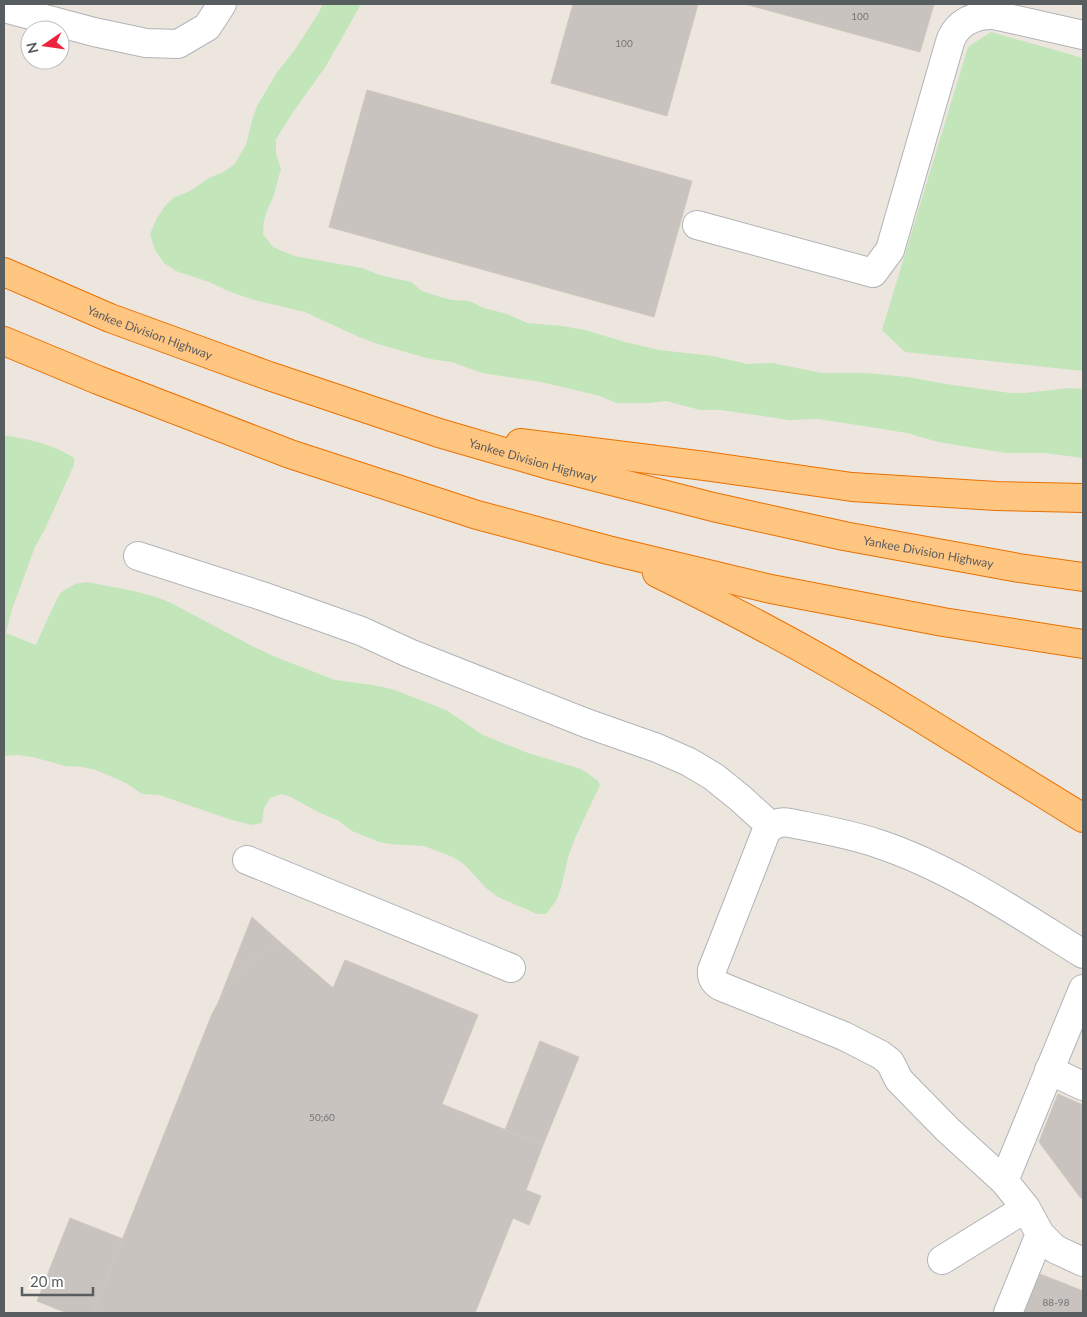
<svg xmlns="http://www.w3.org/2000/svg" width="1087" height="1317" font-family="Lato,sans-serif">
	<style>
		.green { fill: #c2e5ba }
		.building { fill: #c8c3be; stroke: #d0c6bd }
		.lines { fill: none; stroke-linecap: round; stroke-linejoin: round }
		.minor-casing { stroke: #b0b4b7; stroke-width: 30 }
		.highway-casing { stroke: #ea7100; stroke-width: 30 }
		.minor { stroke: #fff; stroke-width: 28 }
		.highway { stroke: #ffc682; stroke-width: 28 }
		.labels { text-anchor: middle; dominant-baseline: central; stroke-width: 4; stroke-linejoin: round; paint-order: stroke }
		.number-label { font-size: 10px; fill: #747678 }
		.street-label { font-size: 12px; fill: #585d60; stroke: #fff }
	</style>
	<rect width="100%" height="100%" fill="#ece6df"/>
	<path class="green" d="M323,4H361L326,66L291,115L276,139V154L281,169L273,198L267,210L264,221L263,234L273,247L294,256L362,268L380,275L411,282L422,291L437,296L452,300L469,301L484,308L507,314L527,323L562,326L585,330L625,342L659,350L713,356L747,364L772,363L822,373H866L908,377L946,384L1010,393H1025L1070,388L1083,389V458L1044,453H1006L938,442L907,433L870,427L818,419L789,420L721,410H700L666,401L649,403H616L600,396L541,382L482,373L452,362L430,359L378,344L359,337L305,312L254,300L228,291L209,282L176,271L164,263L155,250L150,234L157,218L165,206L173,198L190,191L209,178L223,172L234,165L246,145L252,121L257,106L276,74L296,48L318,14Z
		M991,32L1083,58V371L905,352L882,330L968,47Z
		M4,435C30,440 51,443 74,458V465L45,529L35,547L12,609L6,633L36,645L46,622L60,593L75,584L86,582L134,591L156,597L171,603L254,647L278,658L335,680L373,685L392,689L446,710L483,735L528,753L581,769L597,780L600,785L575,838L568,858L561,888L556,901L546,914H537L498,897L486,888L465,865L453,857L424,846L390,844L379,842L352,831L339,821L316,811L291,797L282,794L270,798L264,808L262,823L251,825L229,819L159,795L142,794L126,783L96,770L83,767L65,766L33,757L18,755L4,756Z"/>
	<path class="building" d="M573,4H698L667,116L551,83Z
		M745,4H934L920,52Z
		M367,90L692,181L654,317L329,227Z
		M252,917L281,943L261,954L245,967L225,991L218,1003Z
		M281,943L333,988L345,960L478,1015L442,1104L543,1145L526,1190L541,1196L529,1225L513,1218L475,1313H93L212,1014L218,1003L225,991L245,967L261,954Z
		M540,1041L579,1057L543,1145L505,1130Z
		M1058,1094L1083,1105V1199L1080,1197L1039,1142Z
		M70,1218L123,1239L93,1313H67L37,1301Z
		M1040,1274L1083,1291V1313H1024Z"/>
	<g class="lines">
		<defs>
			<path id="minor" d="M4,8L94,32L146,43L178,44L207,27L222,4
				M697,225L873,273L890,250L950,42C956,23 975,14 994,15L1083,35
				M138,556L262,596L361,631L409,653L586,723L657,748L689,762L714,777L740,798L771,826
				M247,860L511,968
				M1049,1070L1083,1086
				M1004,1181L1083,989
				M1040,1234L1055,1249L1083,1262
				M942,1260L1026,1208
				M1008,1313L1040,1234L1026,1208L1004,1181L948,1130L899,1080L890,1062L881,1055L844,1036L720,986C714,982 711,978 712,970L766,832C772,824 780,821 790,823C820,829 850,834 879,844C951,868 1019,914 1083,954"/>
			<g id="highway">
				<path id="s1" d="M4,272L110,318L269,376L439,433L553,466L713,507L844,536L1019,568L1083,577"/>
				<path d="M4,341L98,380L290,454L477,515L608,550L771,589L943,622L1083,644"/>
				<path d="M520,443L705,466L852,487L996,496L1083,498"/>
				<path d="M657,573C745,616 832,663 916,715C972,749 1027,784 1083,818"/>
			</g>
		</defs>
		<use href="#minor" class="minor-casing"/>
		<use href="#highway" class="highway-casing"/>
		<use href="#minor" class="minor"/>
		<use href="#highway" class="highway"/>
	</g>
	<g class="labels">
		<g class="number-label">
			<text x="860" y="16">100</text>
			<text x="624" y="43">100</text>
			<text x="322" y="1117">50;60</text>
			<text x="1056" y="1302">88-98</text>
		</g>
		<g class="street-label">
			<text stroke="none"><textPath href="#s1" startOffset="158">Yankee Division Highway</textPath></text>
			<text stroke="none"><textPath href="#s1" startOffset="562">Yankee Division Highway</textPath></text>
			<text stroke="none"><textPath href="#s1" startOffset="968">Yankee Division Highway</textPath></text>
		</g>
	</g>
	<rect width="1087" height="1317" fill="none" stroke="#585d60" stroke-width="10"/>
	<g transform="translate(45 45) rotate(257)"><circle r="24" fill="#ffffff" stroke="#bcbebf"/>
	<path d="M0-4L9 19L0 12L-9 19Z" fill="#ec243d"/>
	<text y="-8" font-size="14" font-weight="bold" text-anchor="middle" fill="#585d60">N</text>
	</g>
	<path d="M22 1287v8h71v-8" fill="none" stroke="#585d60" stroke-width="2.5"/>
	<text x="30" y="1287" font-size="15" fill="#585d60" stroke="#ffffff" stroke-width="4" paint-order="stroke">20 m</text>
</svg>
